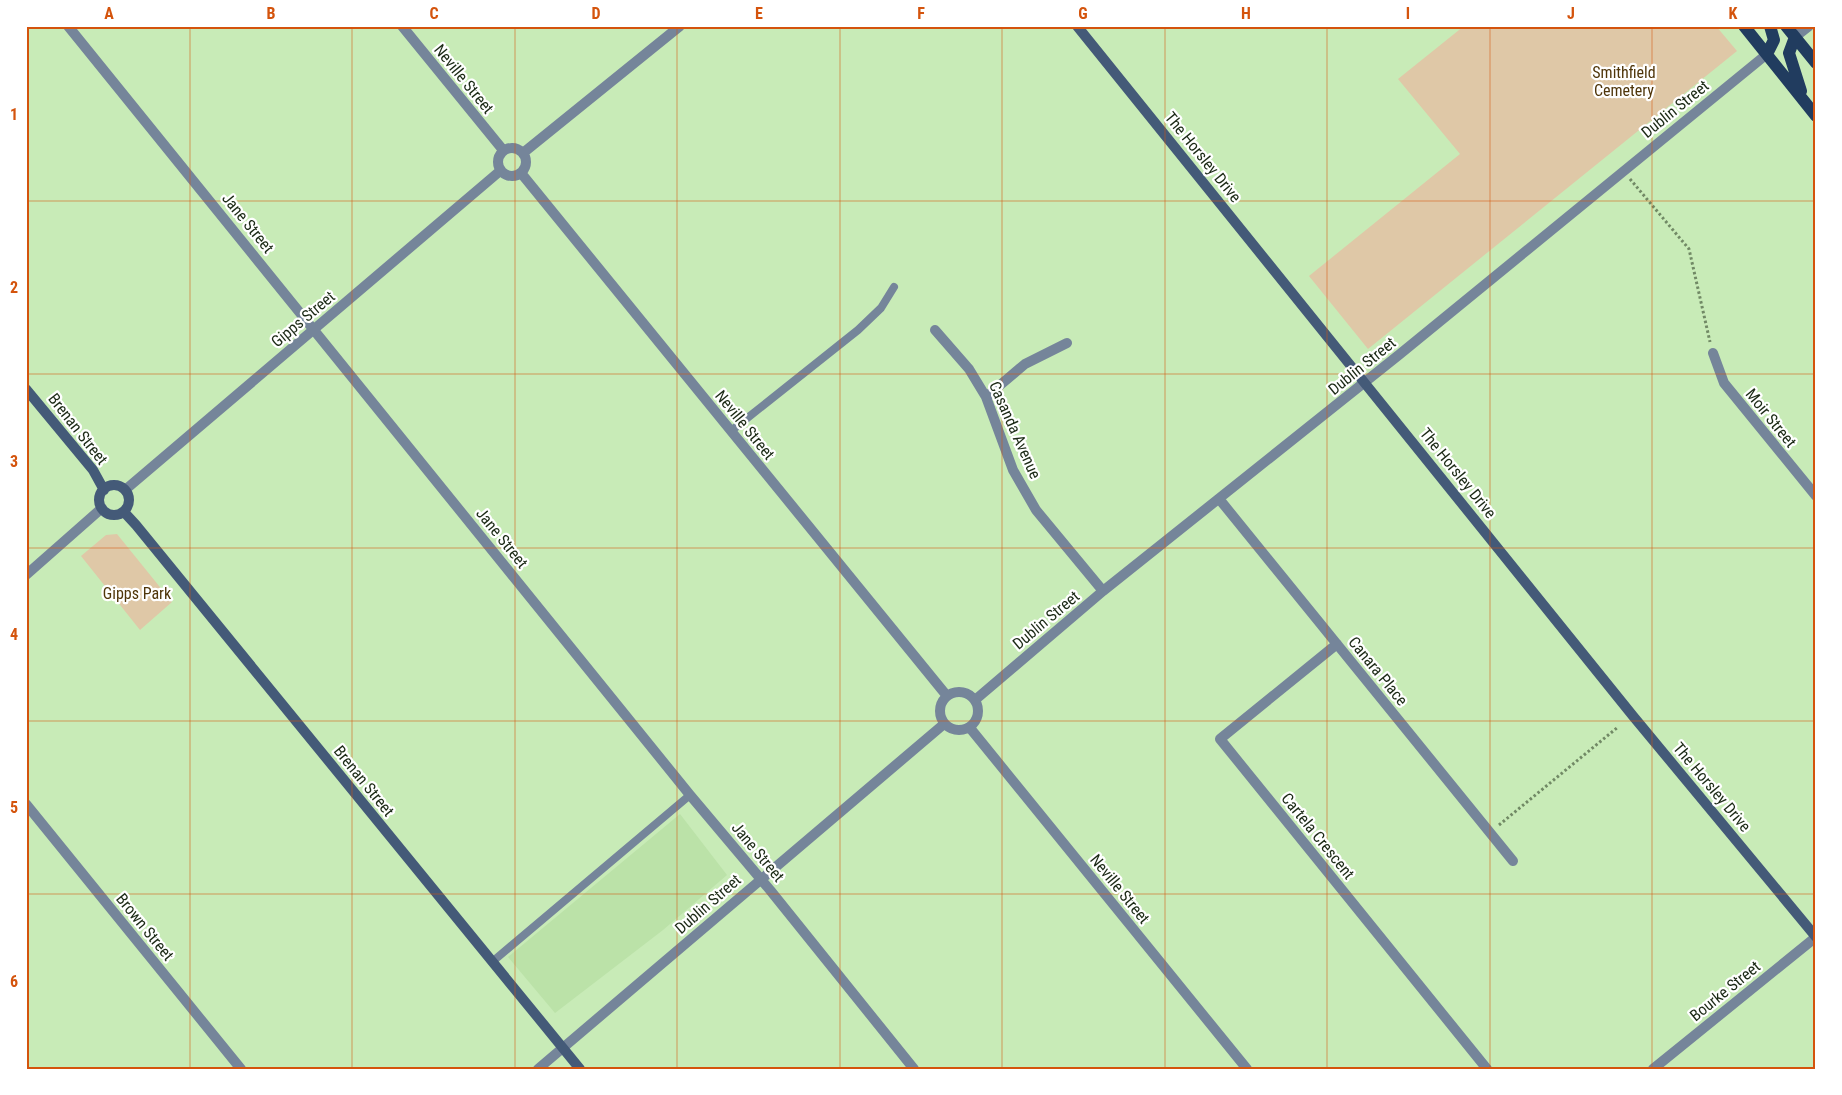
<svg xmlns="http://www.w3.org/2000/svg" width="1842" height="1095" font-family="'Roboto Condensed',sans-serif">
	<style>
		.built { fill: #bbe2a8 }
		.green { fill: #dfc8a7 }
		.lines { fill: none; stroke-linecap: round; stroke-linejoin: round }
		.path { stroke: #718965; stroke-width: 3; stroke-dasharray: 2.5 2.5; stroke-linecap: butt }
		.lane { stroke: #75859a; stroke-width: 8 }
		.street { stroke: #75859a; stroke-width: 10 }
		.secondary { stroke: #445a78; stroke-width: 10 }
		.primary { stroke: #213c5f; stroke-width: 12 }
		.grid { fill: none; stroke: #d4540d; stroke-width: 1; stroke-opacity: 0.55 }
		.labels { text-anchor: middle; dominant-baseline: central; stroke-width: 4.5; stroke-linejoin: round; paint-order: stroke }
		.park-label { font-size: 16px; fill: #4f3509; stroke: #fff }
		.street-label { font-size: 16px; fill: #1b2915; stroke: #fff }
		.neatline { fill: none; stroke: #d4540d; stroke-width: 2 }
		.grid-label { font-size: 16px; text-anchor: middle; font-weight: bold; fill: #d4540d }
	</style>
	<rect width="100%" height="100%" fill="#c8ebb7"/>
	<path class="built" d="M680,814L727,875L663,930L555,1013L508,957Z"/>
	<path class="green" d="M1464,26H1716L1737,51L1368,349L1309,276L1460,154L1398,79Z
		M117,534L172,602L140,630L81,556L106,535Z"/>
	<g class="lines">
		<path class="path" d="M1630,179L1689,249L1710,342
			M1499,825L1618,727"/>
		<path class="lane" d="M731,431L858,330L881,308L894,287
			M492,962L690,795"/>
		<path class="street" d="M68,26L690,795L770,890L914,1069
			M402,26L503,150
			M1795,37L1809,26
			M498 162a14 14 0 1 1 28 0a14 14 0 1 1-28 0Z
			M523,153L680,26
			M521,173L947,696
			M935,330L969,369L986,397L1013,470L1036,510L1103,591
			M1713,353L1724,383L1816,496
			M986,397L1025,364L1067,343
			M125,490L500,171
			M1220,500L1513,861
			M26,575L102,508
			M1337,644L1220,739L1487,1069
			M940 711a19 19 0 1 1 38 0a19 19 0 1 1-38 0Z
			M975,700L1103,591L1400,354L1767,54
			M970,728L1247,1069
			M26,804L241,1069
			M538,1069L944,724
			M1653,1069L1816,937"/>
		<path class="secondary" d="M1077,26L1633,716L1816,937
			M26,389L93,470L104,490
			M99 500a15 15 0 1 1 30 0a15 15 0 1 1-30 0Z
			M124,512L136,525L580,1069"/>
		<path class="primary" d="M1744,26L1816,116
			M1786,26L1816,63
			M1795,37L1789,53L1801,91
			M1767,54L1774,40L1770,26"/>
	</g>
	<path class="grid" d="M190,26V1069M352,26V1069M515,26V1069M677,26V1069M840,26V1069M1002,26V1069M1165,26V1069M1327,26V1069M1490,26V1069M1652,26V1069M26,201H1816M26,374H1816M26,548H1816M26,721H1816M26,894H1816"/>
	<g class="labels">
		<g class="park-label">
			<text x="1624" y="72">Smithfield<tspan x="1624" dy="18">Cemetery</tspan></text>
			<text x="137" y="593">Gipps Park</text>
		</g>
		<g class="street-label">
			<text transform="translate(464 79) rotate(51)">Neville Street</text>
			<text transform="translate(1675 109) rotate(-39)">Dublin Street</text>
			<text transform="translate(1203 157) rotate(51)">The Horsley Drive</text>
			<text transform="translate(248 223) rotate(51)">Jane Street</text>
			<text transform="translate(303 319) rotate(-40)">Gipps Street</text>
			<text transform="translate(1362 366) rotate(-39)">Dublin Street</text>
			<text transform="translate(1771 418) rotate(51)">Moir Street</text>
			<text transform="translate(745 425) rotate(51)">Neville Street</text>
			<text transform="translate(78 429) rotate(52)">Brenan Street</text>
			<text transform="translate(1015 430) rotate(66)">Casanda Avenue</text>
			<text transform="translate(1458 473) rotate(51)">The Horsley Drive</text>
			<text transform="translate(502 538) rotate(51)">Jane Street</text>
			<text transform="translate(1046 620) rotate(-40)">Dublin Street</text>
			<text transform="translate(1378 671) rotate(51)">Canara Place</text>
			<text transform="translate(364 781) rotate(51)">Brenan Street</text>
			<text transform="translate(1712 787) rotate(50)">The Horsley Drive</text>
			<text transform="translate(1318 836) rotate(51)">Cartela Crescent</text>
			<text transform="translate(758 852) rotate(50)">Jane Street</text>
			<text transform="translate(1120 889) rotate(51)">Neville Street</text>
			<text transform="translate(708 904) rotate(-41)">Dublin Street</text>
			<text transform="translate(145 927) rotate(51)">Brown Street</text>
			<text transform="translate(1725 991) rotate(-39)">Bourke Street</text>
		</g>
	</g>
	<rect width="1842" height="1095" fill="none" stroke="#ffffff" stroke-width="55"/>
	<rect x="28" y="28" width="1786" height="1040" class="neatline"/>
	<g class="grid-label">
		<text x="109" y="19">A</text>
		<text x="271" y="19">B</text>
		<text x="434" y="19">C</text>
		<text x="596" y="19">D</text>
		<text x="759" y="19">E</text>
		<text x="921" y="19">F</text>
		<text x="1083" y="19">G</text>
		<text x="1246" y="19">H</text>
		<text x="1408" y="19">I</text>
		<text x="1571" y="19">J</text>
		<text x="1733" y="19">K</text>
		<text x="14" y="120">1</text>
		<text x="14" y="293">2</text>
		<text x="14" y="467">3</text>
		<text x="14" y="640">4</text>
		<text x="14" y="813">5</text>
		<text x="14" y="987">6</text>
	</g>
</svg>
